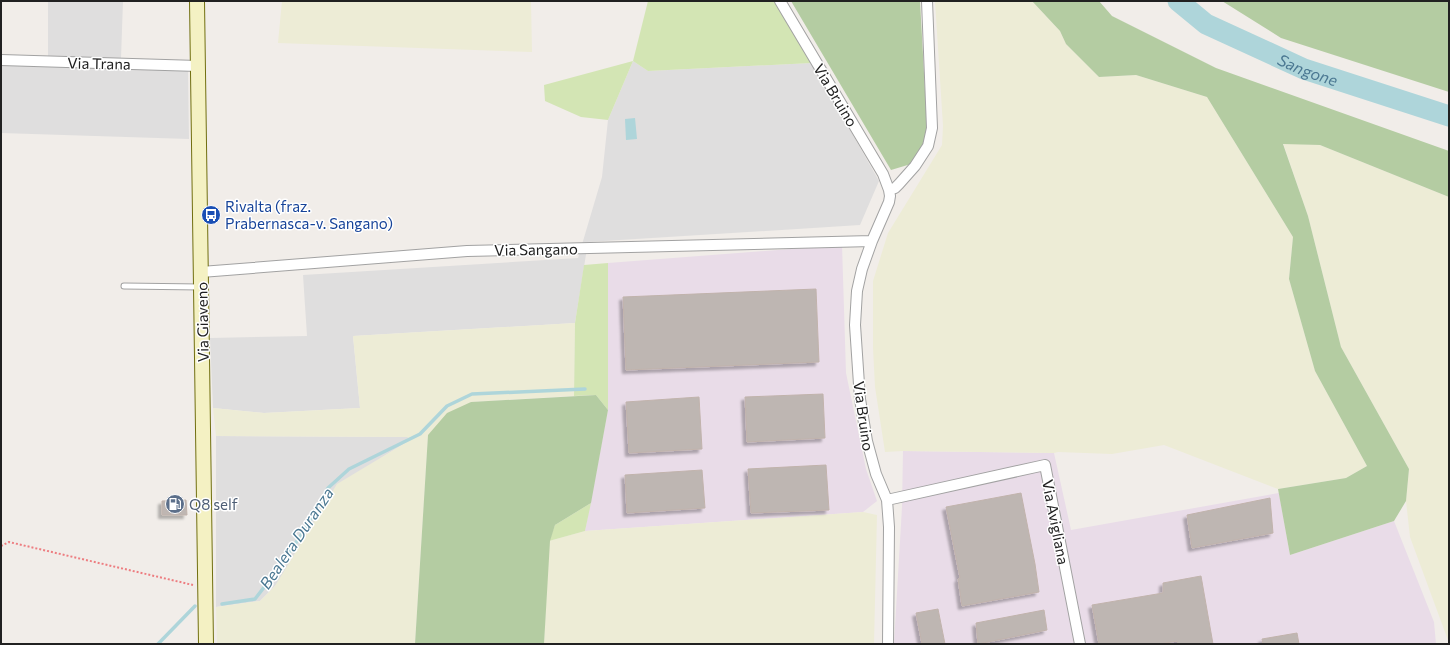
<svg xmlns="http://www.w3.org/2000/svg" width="1450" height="645" font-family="Commissioner,sans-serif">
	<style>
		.residential { fill: #dfdede }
		.industrial { fill: #e9dce8 }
		.farmland { fill: #edecd6 }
		.grass { fill: #d3e5b4 }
		.forest { fill: #b4cca2 }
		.water { fill: #aed5da }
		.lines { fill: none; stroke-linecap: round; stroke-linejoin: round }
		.stream { stroke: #aed5da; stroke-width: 3.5 }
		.river { stroke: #aed5da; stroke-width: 21 }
		.building { fill: #beb6b2; stroke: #c1b3ac; filter: url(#shadow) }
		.lane-casing { stroke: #a2a2a2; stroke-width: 7 }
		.street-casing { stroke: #a2a2a2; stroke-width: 12 }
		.secondary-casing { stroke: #716f10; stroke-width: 16 }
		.path { stroke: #ed7d80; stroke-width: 2; stroke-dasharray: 2 2; stroke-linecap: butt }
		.lane { stroke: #fff; stroke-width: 5 }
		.street { stroke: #fff; stroke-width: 10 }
		.secondary { stroke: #f4f1c3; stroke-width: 14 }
		.labels { text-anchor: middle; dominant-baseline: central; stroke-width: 3; stroke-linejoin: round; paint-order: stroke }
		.street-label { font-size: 15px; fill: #212121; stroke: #fff }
		.transit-label { font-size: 15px; fill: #164399; stroke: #fff; text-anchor: start }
		.service-label { font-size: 15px; fill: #4e5e75; stroke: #fff; text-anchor: start }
		.water-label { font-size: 16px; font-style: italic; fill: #4b7892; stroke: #fff }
	</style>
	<defs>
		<filter id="shadow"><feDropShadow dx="-3.5" dy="3.5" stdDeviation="1" flood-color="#0004"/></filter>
	</defs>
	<rect width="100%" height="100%" fill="#f1ede9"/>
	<path class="residential" d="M48,1H123L121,58L188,70L189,139L1,133V56H48Z
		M633,61L648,71L812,63L879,181L860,225L588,242L575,323L353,336L360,408L264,413L213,408L210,338L307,336L303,275L578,258L602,177L608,120Z
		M216,436L408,437L407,442L381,458L275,586L260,601L216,607Z"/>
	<path class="industrial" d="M842,245L846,373L866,469L877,501L863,512L585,531L608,410V263Z
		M903,451L1054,453L1071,530L1279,493L1290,555L1394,521L1434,622L1436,644H894L902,507Z"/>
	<path class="farmland" d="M282,1H531L532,52L278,43Z
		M935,1H1032L1060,31L1066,44L1099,77L1136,75L1207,97L1293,237L1289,279L1315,371L1367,466L1346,478L1278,489L1164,445L1112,454L1058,452L1054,453L903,451L885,452L875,387L873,348V281L888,233L942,145L943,126Z
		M1283,143L1320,145L1449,197V643L1410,537L1406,501L1409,469L1341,347L1308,216Z
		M575,323L574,396L471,402L428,435L415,644H217L216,607L260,601L275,586L337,484L407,442L408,437L216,436L213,408L264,413L360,408L353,336Z
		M863,512L877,515L874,644H544L549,541L585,531Z"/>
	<path class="grass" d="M648,1H775L812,63L648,71L633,61L608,120L581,117L545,101L544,85L633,61Z
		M608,263V410L596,395L574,396L575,323L584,265Z
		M591,503L585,531L549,541L555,525Z"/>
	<path class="forest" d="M791,1H920L927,127L924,144L911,164L891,170Z
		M1032,1H1099L1112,16L1216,68L1449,151V197L1320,145L1283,144L1308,216L1341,347L1409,469L1406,501L1394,521L1290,555L1278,489L1346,478L1367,466L1315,371L1289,279L1293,237L1207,97L1136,75L1099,77L1066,44L1060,31Z
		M1222,1H1449V92L1281,38Z
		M596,395L608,410L591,503L555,525L550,541L544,644H415L428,435L447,413L471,402Z"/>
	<path class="water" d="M635,118L637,139L626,140L625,119Z"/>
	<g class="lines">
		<path class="stream" d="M222,604L255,599L275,573L306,528L328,488L349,469L420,434L447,406L472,394L585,389
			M158,644L195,606"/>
		<path class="river" id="s1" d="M1178,1L1206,24L1304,69L1449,116"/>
	</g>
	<path class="building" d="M816,289L819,362L626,370L623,297Z
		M823,394L825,438L747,442L745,397Z
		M699,397L702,449L629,453L626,402Z
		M826,465L829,510L751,513L748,469Z
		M702,470L705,508L627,513L625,475Z
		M1021,493L1035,564L1039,592L962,606L958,579L960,578L946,507Z
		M1270,498L1273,533L1192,548L1187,515Z
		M186,500L187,515H162V501Z
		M1201,576L1213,644H1178L1177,641L1160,644H1099L1092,605L1163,593V583Z
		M938,609L945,644H922L916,613Z
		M1044,610L1047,630L978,644L976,623Z
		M1297,633L1299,644H1263L1262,639Z"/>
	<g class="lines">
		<defs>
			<path id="lane" d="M124,286L200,287"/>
			<path id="street" d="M780,1L883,174L889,190
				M1,60L198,66
				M201,272L467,251L872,241
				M887,500L1045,465L1080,644
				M888,644L889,527L887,500L876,474L867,441L860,399L855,325L857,291L862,269L872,241L889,202L890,196L889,190L895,188L899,184L915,166L928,146L932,128L927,1"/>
			<path id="secondary" d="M197,1L206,644"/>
		</defs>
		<use href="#lane" class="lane-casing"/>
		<use href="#street" class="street-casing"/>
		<use href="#secondary" class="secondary-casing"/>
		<path class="path" d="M1,546L9,542L193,585"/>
		<use href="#lane" class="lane"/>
		<use href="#street" class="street"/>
		<use href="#secondary" class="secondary"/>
	</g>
	<defs>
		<symbol id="bus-disc" viewBox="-11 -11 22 22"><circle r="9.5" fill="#1a4fb4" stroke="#fff"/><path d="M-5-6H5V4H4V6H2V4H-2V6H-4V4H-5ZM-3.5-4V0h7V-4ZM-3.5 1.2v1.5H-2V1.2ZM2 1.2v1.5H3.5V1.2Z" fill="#fff"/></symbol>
		<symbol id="fuel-disc" viewBox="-11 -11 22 22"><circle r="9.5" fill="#5c6f8a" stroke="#fff"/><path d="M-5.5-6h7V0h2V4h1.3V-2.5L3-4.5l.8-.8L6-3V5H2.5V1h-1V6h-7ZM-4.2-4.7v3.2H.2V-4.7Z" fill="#fff"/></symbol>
	</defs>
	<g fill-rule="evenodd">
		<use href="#bus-disc" x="200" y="204" width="22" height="22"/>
		<use href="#fuel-disc" x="164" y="493" width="22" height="22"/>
	</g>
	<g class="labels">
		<g class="street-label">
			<text transform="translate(99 63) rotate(1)">Via Trana</text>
			<text transform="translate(836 95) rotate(59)">Via Bruino</text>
			<text transform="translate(536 249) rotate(-1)">Via Sangano</text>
			<text transform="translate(202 322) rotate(-91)">Via Giaveno</text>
			<text transform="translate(864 416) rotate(82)">Via Bruino</text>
			<text transform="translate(1056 522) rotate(79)">Via Avigliana</text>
		</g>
		<g class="transit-label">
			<text x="225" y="206">Rivalta (fraz.<tspan x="225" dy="17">Prabernasca-v. Sangano)</tspan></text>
		</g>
		<g class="service-label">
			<text x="189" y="504">Q8 self</text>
		</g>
		<g class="water-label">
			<text stroke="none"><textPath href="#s1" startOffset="148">Sangone</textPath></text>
			<text transform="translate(296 538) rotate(-56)">Bealera Duranza</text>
		</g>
	</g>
	<rect width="1450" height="645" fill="none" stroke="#212121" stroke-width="4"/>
</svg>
